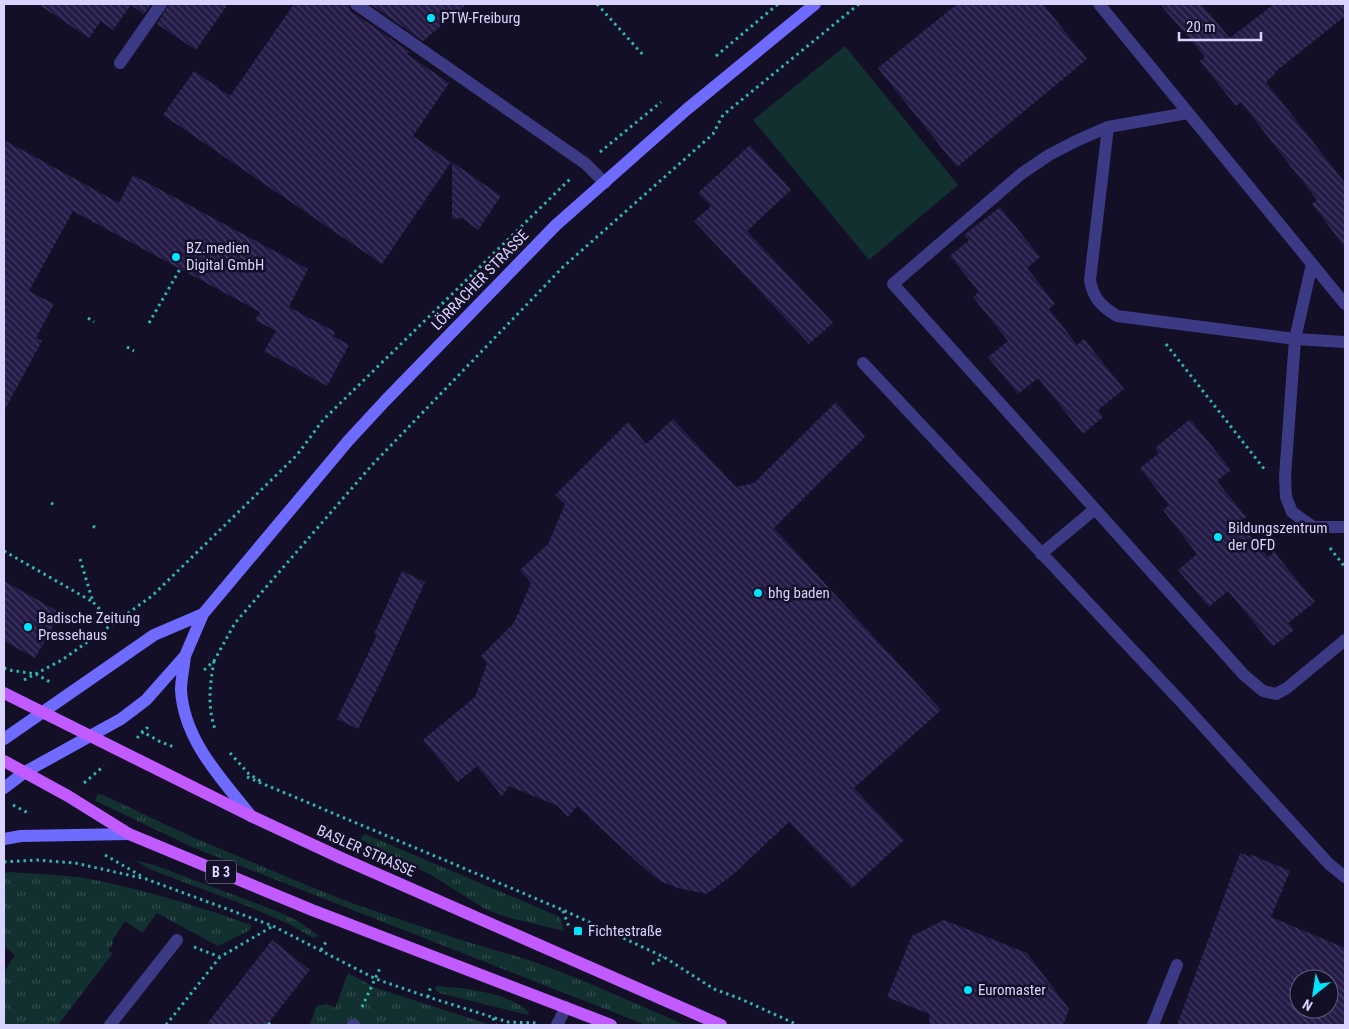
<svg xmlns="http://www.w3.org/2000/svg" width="1349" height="1029" font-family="'Roboto Condensed',sans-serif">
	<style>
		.grass { fill: url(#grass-tufts) }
		.garden { fill: #12302f }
		.building { fill: url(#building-back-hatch); fill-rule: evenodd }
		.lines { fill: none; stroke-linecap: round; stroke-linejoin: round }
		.path { stroke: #2fb8b0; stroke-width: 3; stroke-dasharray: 2.5 4; stroke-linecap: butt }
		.lane { stroke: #3d3a85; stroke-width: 12 }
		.street { stroke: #3d3a85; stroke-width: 12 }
		.secondary { stroke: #6f6bff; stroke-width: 12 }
		.primary { stroke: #c25bff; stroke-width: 12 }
		.poi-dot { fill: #00e5ff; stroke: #130f26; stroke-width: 2 }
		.labels { text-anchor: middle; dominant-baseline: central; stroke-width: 5; stroke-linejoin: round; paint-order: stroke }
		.shield { fill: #130f26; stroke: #9e99be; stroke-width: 1 }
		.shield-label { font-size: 14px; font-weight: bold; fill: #d9d4ff }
		.poi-label { font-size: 15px; fill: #d9d4ff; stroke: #130f26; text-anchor: start }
		.street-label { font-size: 15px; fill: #d9d4ff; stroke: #130f26 }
	</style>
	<defs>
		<pattern id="grass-tufts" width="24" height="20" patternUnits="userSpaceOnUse" patternTransform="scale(1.25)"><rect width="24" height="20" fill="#12302f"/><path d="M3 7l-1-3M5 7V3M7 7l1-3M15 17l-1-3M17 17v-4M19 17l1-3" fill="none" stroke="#344d4e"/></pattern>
		<pattern id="building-back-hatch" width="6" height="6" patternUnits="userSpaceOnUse" patternTransform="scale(1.25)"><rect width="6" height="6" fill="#241b47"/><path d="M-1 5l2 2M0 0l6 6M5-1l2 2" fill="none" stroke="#433b63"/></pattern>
	</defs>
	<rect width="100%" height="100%" fill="#130f26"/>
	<path class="grass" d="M98,794L103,795L192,837L316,889L357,905L461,940L529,960L584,981L685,1025H646L192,847L98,802L95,800Z
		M365,834L560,917L564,931L506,917L485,909L431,875L360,839Z
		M135,860L154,865L279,912L298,921L319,936L313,938L291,925L250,907L149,869Z
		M9,872C32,874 55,874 78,877C137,887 195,905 251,925L250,930L218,946L157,913L142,933L125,921L112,941L114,942L108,951L113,953L58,1025H4V972L15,955L4,946V873Z
		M348,973L376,988L491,1025H309C313,1020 313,1012 317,1006L327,1004L335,1008Z
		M437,986C466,988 506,992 529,1012L528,1015L439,993L435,989Z"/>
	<path class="garden" d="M845,46L958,185L869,260L753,120Z"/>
	<path class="building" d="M38,4H151L144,14L131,5L113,30L101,21L89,38Z
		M169,4H228L196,50L157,24Z
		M294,4H348L351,11L410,52L407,54L449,83L413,136L451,162L382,264L163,115L194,71L230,96Z
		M370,4H467L423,41Z
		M957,4H1043L1087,59L957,167L878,68Z
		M1160,4H1201L1230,38L1274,4H1345V16L1274,73L1275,74L1266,82L1345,183V247L1312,204L1317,200L1241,102L1236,106L1200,61L1205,57Z
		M4,140L119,203L133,175L308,269L289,307L335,332L333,336L349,345L327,386L264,351L276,331L255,320L260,312L73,211L29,291L54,304L36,338L42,341L4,411Z
		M750,145L791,190L747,231L833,323L809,344L694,221L711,206L698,193Z
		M452,162L501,196L478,230L462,218L452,219Z
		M1000,207L1040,257L1027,268L1055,304L1049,309L1077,345L1084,339L1124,389L1098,410L1103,417L1083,434L1038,378L1018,394L988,357L1008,341L973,297L979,292L950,256L969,240L964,235Z
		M836,402L865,437L774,528L941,710L854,788L904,840L852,888L789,822L735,873L707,894L678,888L662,882L646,870L577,806L568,817L558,806L509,786L502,796L477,766L458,782L423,740L475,697L487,664L481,656L514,623L531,583L520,570L548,544L565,504L555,495L628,422L646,444L673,419L736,487L754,483Z
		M1190,419L1231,470L1217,481L1246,517L1239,523L1268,557L1274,552L1315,602L1288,623L1294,630L1273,646L1228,591L1209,607L1178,570L1197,554L1163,510L1169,505L1140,468L1159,453L1155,448Z
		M402,571L425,582L386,670L358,729L337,719L377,635L374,634Z
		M4,581L61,613L35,658L4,641Z
		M1240,853L1251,857L1252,855L1290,871L1271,917L1345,948V1025H1177ZM1299,979H1329V1009H1299Z
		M944,920L1027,953L1069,1009L1063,1025H930L929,1014L887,997L912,936Z
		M272,940L310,970L267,1025H206Z"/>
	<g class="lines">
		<path class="path" d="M597,4L644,56
			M716,56L778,4
			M600,152L661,102
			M88,318L94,322
			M149,323L180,269
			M1166,344L1265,470
			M127,347L134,351
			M51,503L56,506
			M93,526L97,529
			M1330,548L1345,567
			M4,551L93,602
			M80,559L93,602L114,624
			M214,661C210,685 207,706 215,729
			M4,668L9,670L36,674L50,682
			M204,670L214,661L235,623L372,465L563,267L713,134L723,115L859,4
			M24,680L62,660L152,596L297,455L323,420L571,178
			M141,731L159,741L176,748
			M137,738L149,726
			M230,753L249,774L262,782
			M247,777L563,910L664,957L714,989L741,999L798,1025
			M84,783L104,766
			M13,805L30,814
			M105,855L143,877
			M4,862L37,860L75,863L146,879L273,926L376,979L428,997L508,1022L538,1023
			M563,911L569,927
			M194,947L220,957L273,926
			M321,950L326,942
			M652,964L664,957
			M428,997L431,985
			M362,1007L381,966
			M493,1018L496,1025
			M268,1023L271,1025
			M166,1025L220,957"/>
		<path class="lane" d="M356,4L586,164L605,183
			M1099,4L1345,304
			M120,63L161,4
			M1188,113L1108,127L1090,280C1093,298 1101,306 1117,316L1295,339L1345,342
			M1108,127L1076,141L1049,155L1021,174L893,284L1244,675L1263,691L1276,694L1287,688L1345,640
			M1312,264L1295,339L1285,477L1286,497L1292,512L1313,527H1345
			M863,363L1185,706L1329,864L1345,877
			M1041,554L1095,509
			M353,1025H354
			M1153,1025L1177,965"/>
		<path class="street" d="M110,1025L177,940
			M557,1025L566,1007"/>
		<path class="secondary" d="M185,656C184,667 181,679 181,690C184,741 222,779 251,816
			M4,739L154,635L203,614
			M4,788L25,772L121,719L146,700L185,656L203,614L348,441L385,401L556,225L686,110L815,4
			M4,839L21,836L129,834"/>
		<path class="primary" d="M4,693L251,816L341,858L721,1025
			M4,761L68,796L129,834L312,910L611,1025"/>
	</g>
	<g class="poi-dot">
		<circle cx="431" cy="18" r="5"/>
		<circle cx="176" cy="257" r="5"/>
		<circle cx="1218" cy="537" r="5"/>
		<circle cx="758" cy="593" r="5"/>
		<circle cx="28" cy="627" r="5"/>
		<rect x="573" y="926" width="10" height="10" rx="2.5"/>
		<circle cx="968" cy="990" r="5"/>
	</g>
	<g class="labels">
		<rect class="shield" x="206" y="860.5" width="30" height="23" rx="4"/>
		<g class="shield-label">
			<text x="221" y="872">B 3</text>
		</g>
		<g class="poi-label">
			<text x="441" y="18">PTW-Freiburg</text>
			<text x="186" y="248">BZ.medien<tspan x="186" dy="17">Digital GmbH</tspan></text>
			<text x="1228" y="528">Bildungszentrum<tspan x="1228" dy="17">der OFD</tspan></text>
			<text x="768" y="593">bhg baden</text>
			<text x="38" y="618">Badische Zeitung<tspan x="38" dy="17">Pressehaus</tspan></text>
			<text x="588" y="931">Fichtestraße</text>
			<text x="978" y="990">Euromaster</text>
		</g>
		<g class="street-label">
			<text transform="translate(480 280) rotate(-46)">LÖRRACHER STRASSE</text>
			<text transform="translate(366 851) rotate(24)">BASLER STRASSE</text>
		</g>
	</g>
	<rect width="1349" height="1029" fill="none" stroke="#d9d4ff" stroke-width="10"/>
	<g transform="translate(1314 994) rotate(210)"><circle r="24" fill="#130f26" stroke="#625e7d"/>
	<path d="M0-4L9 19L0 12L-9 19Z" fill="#00e5ff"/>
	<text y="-8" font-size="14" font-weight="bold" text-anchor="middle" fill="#d9d4ff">N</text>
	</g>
	<path d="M1179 32v8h82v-8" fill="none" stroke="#d9d4ff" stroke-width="2.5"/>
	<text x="1186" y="32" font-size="15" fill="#d9d4ff" stroke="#130f26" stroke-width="4" paint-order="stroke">20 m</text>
</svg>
